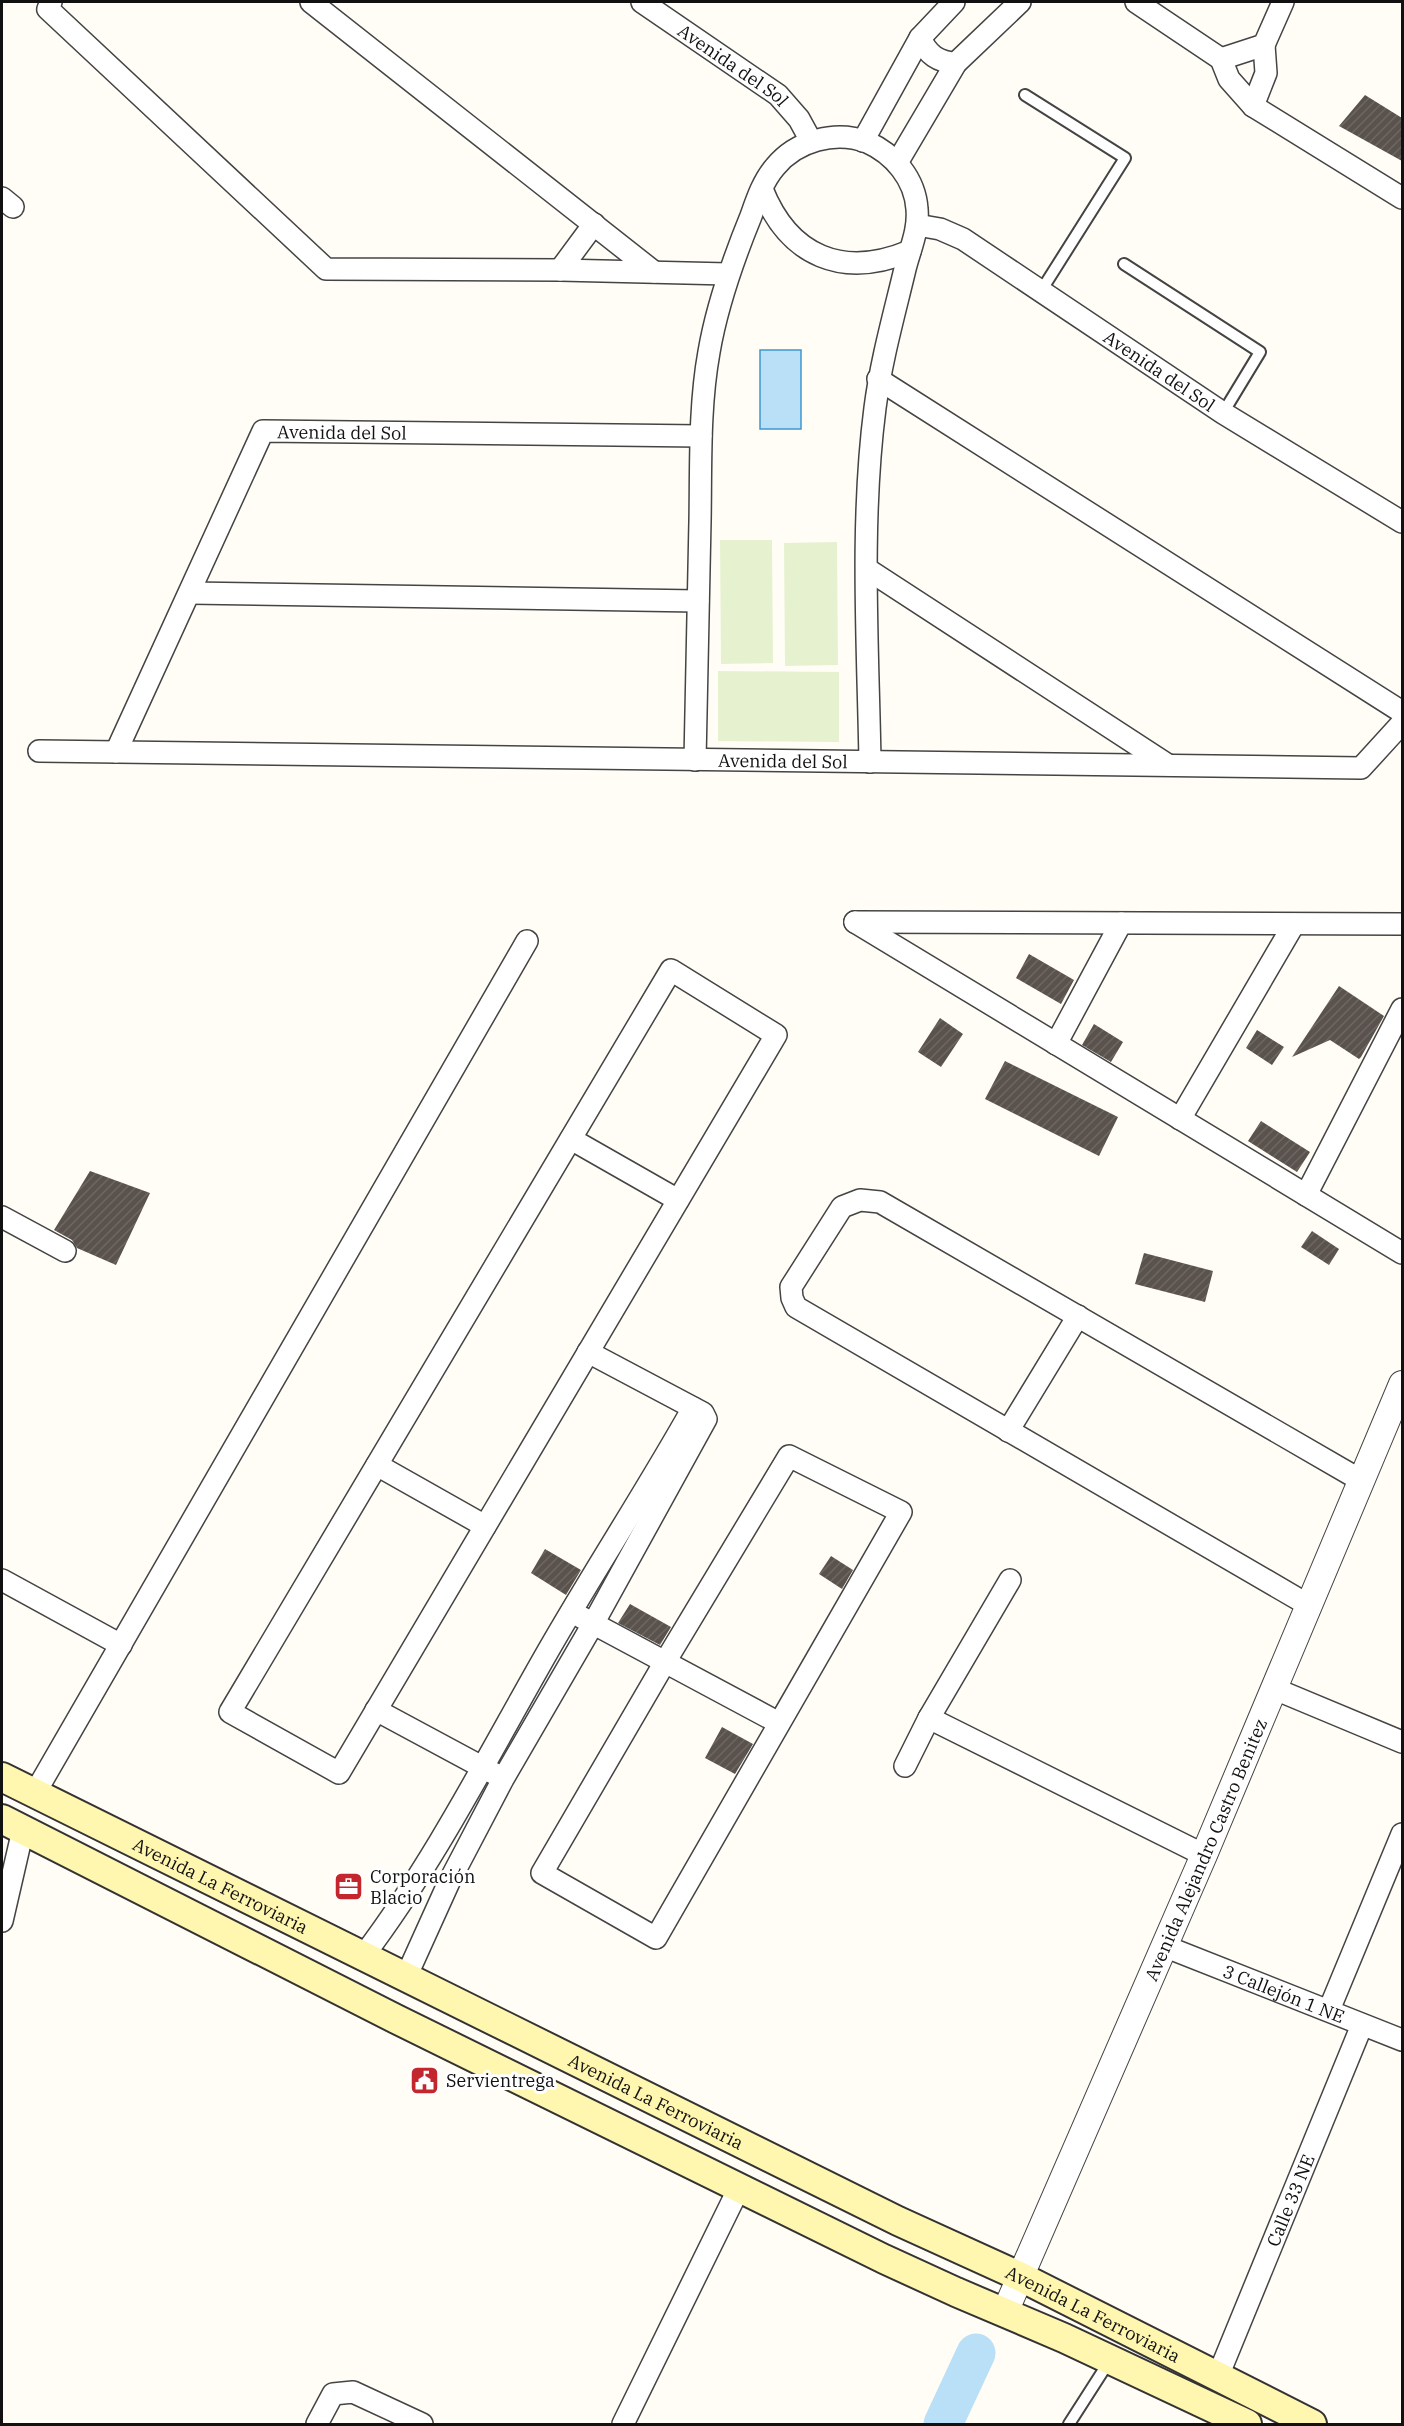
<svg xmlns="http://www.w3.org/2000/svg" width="1404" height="2426" font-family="'IBM Plex Serif',serif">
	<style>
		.pitch { fill: #e6f2cf }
		.water { fill: #b9e0f7; stroke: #3f96cf; stroke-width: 1.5 }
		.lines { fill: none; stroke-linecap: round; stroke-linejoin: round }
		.river { stroke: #b9e0f7; stroke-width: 39 }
		.building { fill: url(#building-hatch) }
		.service-casing { stroke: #444; stroke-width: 14 }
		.minor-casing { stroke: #444; stroke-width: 24 }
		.tertiary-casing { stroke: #444; stroke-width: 28 }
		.secondary-casing { stroke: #333; stroke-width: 32 }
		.service { stroke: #fff; stroke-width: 10 }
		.minor { stroke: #fff; stroke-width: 21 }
		.tertiary { stroke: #fff; stroke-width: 26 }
		.secondary { stroke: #fff6b0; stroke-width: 28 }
		.labels { text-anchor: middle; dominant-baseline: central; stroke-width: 6; stroke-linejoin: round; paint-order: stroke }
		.street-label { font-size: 18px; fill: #111; stroke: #fff }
		.poi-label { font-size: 18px; fill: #111; stroke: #fff; text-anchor: start }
	</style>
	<defs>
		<pattern id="building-hatch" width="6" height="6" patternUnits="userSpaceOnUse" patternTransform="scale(1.5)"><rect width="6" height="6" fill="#5a524d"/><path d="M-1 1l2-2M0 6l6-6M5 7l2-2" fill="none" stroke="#6d6662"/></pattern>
	</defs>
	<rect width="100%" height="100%" fill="#fffdf5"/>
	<path class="pitch" d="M720,540H772L773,663L721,664Z
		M837,542L838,665L785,666L784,543Z
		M718,671L839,672V742L718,741Z"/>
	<path class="water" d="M760,350H801V429H760Z"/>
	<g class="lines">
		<path class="river" d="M943,2424L976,2353"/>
	</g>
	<path class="building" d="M1365,95L1402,118V161L1339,126Z
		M1029,954L1074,980L1061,1004L1016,978Z
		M1339,986L1384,1016L1361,1057L1359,1059L1330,1040L1292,1057Z
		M940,1018L963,1034L941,1067L918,1052Z
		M1094,1024L1123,1042L1111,1062L1082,1045Z
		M1257,1030L1284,1047L1272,1065L1246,1048Z
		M1005,1061L1118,1117L1099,1156L985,1099Z
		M1261,1121L1310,1152L1297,1172L1248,1141Z
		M90,1171L150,1193L116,1265L77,1248L72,1240L54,1230Z
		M1312,1231L1339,1249L1329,1265L1301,1247Z
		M1144,1253L1213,1271L1205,1302L1135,1284Z
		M545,1549L581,1570L566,1595L531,1573Z
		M831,1556L853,1570L842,1589L819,1574Z
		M630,1604L671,1627L660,1645L618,1623Z
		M722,1727L753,1744L735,1774L705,1758Z"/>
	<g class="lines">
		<defs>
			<path id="service" d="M1025,95L1125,158L1041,291
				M1124,264L1260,352L1223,413
				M1069,2424L1110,2360"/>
			<g id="minor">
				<path d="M51,2L48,9L326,269L560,270L728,274"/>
				<path d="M311,2L654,272"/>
				<path id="s1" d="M642,2L778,95L799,119L811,141"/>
				<path d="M1136,2L1221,59L1229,79L1253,106L1402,198"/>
				<path d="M920,38C928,55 938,62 956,63"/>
				<path d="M1221,59L1264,45L1283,2"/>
				<path d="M1253,106L1266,73L1264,45"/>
				<path d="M863,141L920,38L954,2"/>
				<path d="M897,163L956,63L1020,2"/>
				<path d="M762,189C789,257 843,279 910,251"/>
				<path d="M2,198L13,207"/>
				<path id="s2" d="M917,225L940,229L963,239L1223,413L1402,522"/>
				<path d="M560,270L594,224"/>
				<path d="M878,379L1402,712"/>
				<path d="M867,569L1168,765"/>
				<path d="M190,593L698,601"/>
				<path id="s3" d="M39,751L1361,768L1402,723"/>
				<path id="s4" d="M116,752L263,431L701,436"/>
				<path d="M695,760C697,680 698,601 700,522C701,466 699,407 709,352C717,305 733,260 751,216C757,199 763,181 775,167C796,141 835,130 867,142C894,154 915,179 917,209C919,230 910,249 905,269C894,315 881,361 875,408C860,524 868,646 870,762"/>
				<path d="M855,922L1402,1253"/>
				<path d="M855,922L1402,924"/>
				<path d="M671,970L776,1035L339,1773L230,1712Z"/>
				<path d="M1056,1044L1121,923"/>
				<path d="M1180,1119L1294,924"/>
				<path d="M571,1139L678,1200"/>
				<path d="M1306,1195L1402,1009"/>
				<path d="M2,1217L65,1251"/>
				<path d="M1008,1431L1078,1316"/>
				<path d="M789,1456L901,1512L656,1938L542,1873L665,1662Z"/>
				<path d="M377,1465L485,1526"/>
				<path d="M2,1580L121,1645"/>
				<path d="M1310,1606L796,1307L792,1298L791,1287L842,1207L860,1200L880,1202L1362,1481"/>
				<path d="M581,1617L779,1723"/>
				<path d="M1275,1689L1402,1742"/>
				<path d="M376,1710L495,1774"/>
				<path d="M929,1718L1204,1855"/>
				<path d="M905,1766L929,1718L1010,1580"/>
				<path d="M35,1793L527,941"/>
				<path d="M2,1921L23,1830"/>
				<path id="s5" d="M1164,1946L1402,2040"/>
				<path d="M364,1955C435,1861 489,1754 548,1651C595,1569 647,1490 693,1408"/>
				<path d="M406,1977L449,1882L503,1779L593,1624L706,1419L703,1413L588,1352"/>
				<path d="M1329,2010L1402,1834"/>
				<path id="s6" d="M1218,2376L1362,2025"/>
				<path d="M317,2424L333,2394L353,2392L422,2424"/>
				<path d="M623,2424L739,2188"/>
			</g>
			<g id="tertiary">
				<path id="s7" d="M1005,2312L1204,1855L1402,1384"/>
			</g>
			<g id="secondary">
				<path id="s8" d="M2,1777L898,2221L1019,2276L1312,2424"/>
				<path d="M2,1819L396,2019L884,2259L956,2292L1064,2338L1247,2424"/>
			</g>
		</defs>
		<use href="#service" class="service-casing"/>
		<use href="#minor" class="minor-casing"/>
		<use href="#tertiary" class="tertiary-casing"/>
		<use href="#secondary" class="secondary-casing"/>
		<use href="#service" class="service"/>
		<use href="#minor" class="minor"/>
		<use href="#tertiary" class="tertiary"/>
		<use href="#secondary" class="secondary"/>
	</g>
	<defs>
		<symbol id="office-square" viewBox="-11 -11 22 22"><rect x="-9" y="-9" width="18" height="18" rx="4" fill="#c4262e" stroke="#fff"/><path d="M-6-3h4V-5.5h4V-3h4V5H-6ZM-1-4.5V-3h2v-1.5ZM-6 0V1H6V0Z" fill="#fff"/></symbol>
		<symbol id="civic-square" viewBox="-11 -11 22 22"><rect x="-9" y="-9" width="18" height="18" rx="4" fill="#c4262e" stroke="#fff"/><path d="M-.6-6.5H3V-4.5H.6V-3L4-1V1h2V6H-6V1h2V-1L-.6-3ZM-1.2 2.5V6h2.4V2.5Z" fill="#fff"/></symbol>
	</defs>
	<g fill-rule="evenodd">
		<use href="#office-square" x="332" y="1870" width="33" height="33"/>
		<use href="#civic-square" x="408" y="2064" width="33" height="33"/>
	</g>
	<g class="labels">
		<g class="street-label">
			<text stroke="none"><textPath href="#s1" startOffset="111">Avenida del Sol</textPath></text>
			<text stroke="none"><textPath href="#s2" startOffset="285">Avenida del Sol</textPath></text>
			<text stroke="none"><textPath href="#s4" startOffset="432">Avenida del Sol</textPath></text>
			<text stroke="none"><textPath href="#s3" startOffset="744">Avenida del Sol</textPath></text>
			<text stroke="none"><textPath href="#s7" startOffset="504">Avenida Alejandro Castro Benitez</textPath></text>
			<text stroke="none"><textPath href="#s8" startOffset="244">Avenida La Ferroviaria</textPath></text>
			<text stroke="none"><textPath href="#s5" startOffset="129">3 Callejón 1 NE</textPath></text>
			<text stroke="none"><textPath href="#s8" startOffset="730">Avenida La Ferroviaria</textPath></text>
			<text stroke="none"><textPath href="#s6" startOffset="190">Calle 33 NE</textPath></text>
			<text stroke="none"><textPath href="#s8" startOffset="1216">Avenida La Ferroviaria</textPath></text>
		</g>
		<g class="poi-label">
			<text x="370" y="1876">Corporación<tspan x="370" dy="21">Blacio</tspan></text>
			<text x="446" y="2080">Servientrega</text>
		</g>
	</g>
	<rect width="1404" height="2426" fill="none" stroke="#111111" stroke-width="6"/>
</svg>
